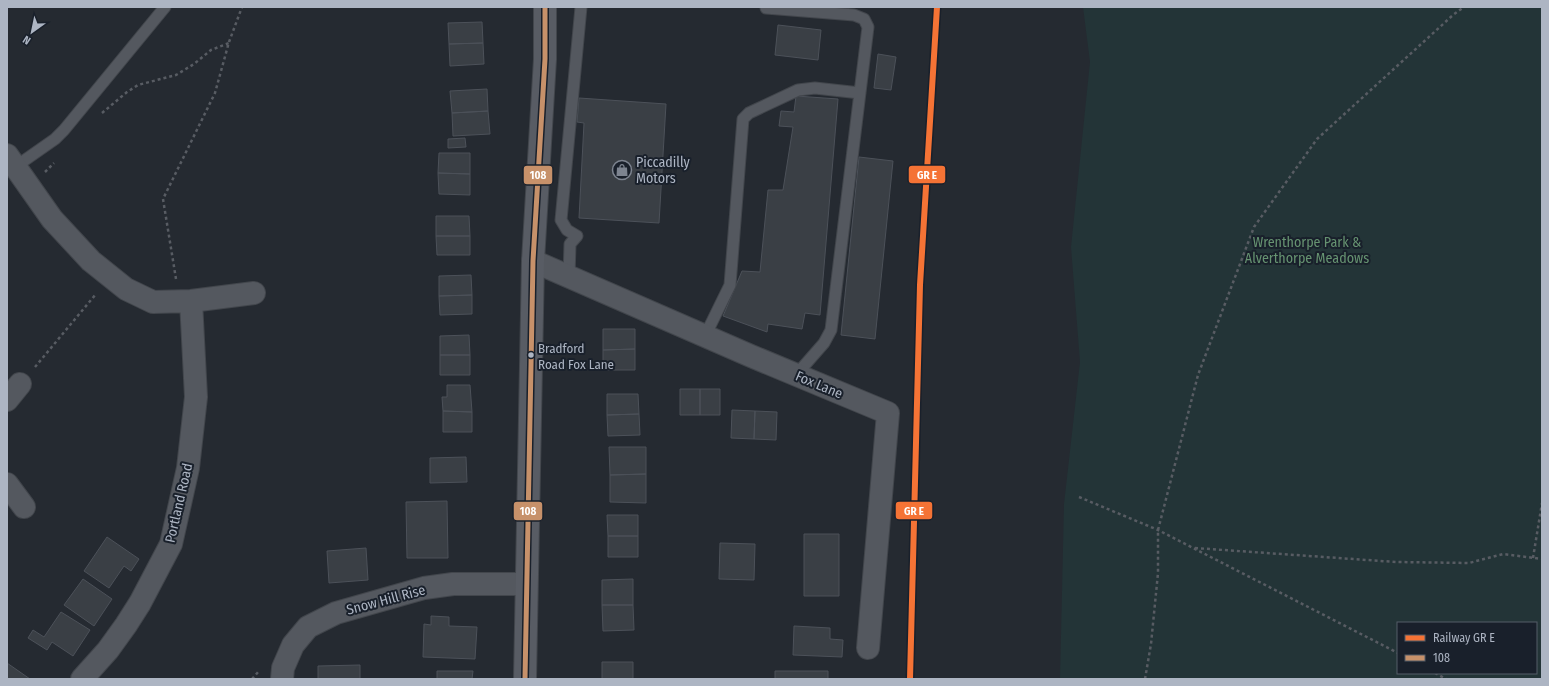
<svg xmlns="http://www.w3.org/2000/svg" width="1549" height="686" font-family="'Fira Sans Condensed',sans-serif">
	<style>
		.green { fill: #233437; fill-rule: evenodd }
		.building { fill: #3a3f45; stroke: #4c5159 }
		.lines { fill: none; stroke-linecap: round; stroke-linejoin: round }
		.lane-casing { stroke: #42464c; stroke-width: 13 }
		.street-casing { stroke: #42464c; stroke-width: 24 }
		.secondary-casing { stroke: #42464c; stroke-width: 24 }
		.path { stroke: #585c63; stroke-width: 2.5; stroke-dasharray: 3 3; stroke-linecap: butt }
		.lane { stroke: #54585f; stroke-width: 11 }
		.street { stroke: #54585f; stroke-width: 22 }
		.secondary { stroke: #585c64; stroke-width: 22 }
		.bus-1-casing { stroke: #19202b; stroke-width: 8 }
		.bus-1 { stroke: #c7916a; stroke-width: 5 }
		.rail-1-casing { stroke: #19202b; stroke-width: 9 }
		.rail-1 { stroke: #f57335; stroke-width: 6 }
		.bus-dot { fill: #adb5c3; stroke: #19202b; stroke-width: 1.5 }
		.labels { text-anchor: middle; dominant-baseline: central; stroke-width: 4; stroke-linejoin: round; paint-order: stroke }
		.bus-label { font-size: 13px; fill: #adb5c3; stroke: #19202b; text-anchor: start }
		.poi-label { font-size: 14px; fill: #adb5c3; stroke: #19202b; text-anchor: start }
		.park-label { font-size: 14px; fill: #669371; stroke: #19202b }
		.street-label { font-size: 14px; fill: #adb5c3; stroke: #19202b }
		.line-badge { stroke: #19202b; stroke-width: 1.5 }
		.badge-label { font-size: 11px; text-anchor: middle; font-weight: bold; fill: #fff }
	</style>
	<rect width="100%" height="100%" fill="#252a31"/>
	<path class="green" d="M1083,7H1542V679H1060L1064,504L1080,362L1071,247L1090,62ZM1398,623H1536V673H1398Z"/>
	<path class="building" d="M482,22L483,43L449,44L448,23Z
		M778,25L821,30L818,60L775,55Z
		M483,43L484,64L450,66L449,44Z
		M878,54L896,57L891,90L874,88Z
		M487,89L488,111L452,113L450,91Z
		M796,96L838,99L820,315L805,313L802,329L768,324L767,332L723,316L742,271L760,272L768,190H783L793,127L779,126L781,111L794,112Z
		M579,98L666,104L659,223L579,218L584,123L577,122Z
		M488,111L490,134L453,136L452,113Z
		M465,138L466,147L448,148V139Z
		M439,153H470V174L438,173Z
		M859,157L893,161L875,339L841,335Z
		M438,173L470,174V195L439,194Z
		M436,216H469L470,236H436Z
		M436,236H470V255H437Z
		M471,275L472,295L439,296V276Z
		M472,295V314L440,315L439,296Z
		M603,329H635V349L603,350Z
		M469,335L470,355H440V336Z
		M635,349V370H603V350Z
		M440,355H470V375H440Z
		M447,385H470L472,412L443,411L442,397H447Z
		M680,389H700V415H680Z
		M700,389H720V415H700Z
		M607,394H638L639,414L607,415Z
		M732,410L755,411L754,439L731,438Z
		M443,411L472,412V432H443Z
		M755,411L777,412L776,440L754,439Z
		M639,414L640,435L608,436L607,415Z
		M609,447H646V474L610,475Z
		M466,457L467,482L430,483V458Z
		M646,474V503L610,502V475Z
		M447,501L448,558H407L406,502Z
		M607,515H638V536H608Z
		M804,534H839V596H804Z
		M608,536H638V557H608Z
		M107,537L139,559L131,571L124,566L109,588L84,571Z
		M720,543L755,544L754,580L719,579Z
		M366,548L368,580L329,583L327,551Z
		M83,579L112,599L94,626L64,605Z
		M633,579V605H602V580Z
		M602,605H633L634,630L603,631Z
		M61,612L90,630L73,656L52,642L47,650L28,638L33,630L44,637Z
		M431,616L449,617V626L477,627L475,659L423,657L424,624L431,625Z
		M794,626L830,628V639L843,640L842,657L793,655Z
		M602,662H633V679H602Z
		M7,663L30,679H7Z
		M360,665V679H318V666Z
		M437,671H473L472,679H437Z
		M775,671H828V679H775Z"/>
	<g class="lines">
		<defs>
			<path id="lane" d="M766,8L854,15L864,19L868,27L831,330L824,343L796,375
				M15,167L55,139L64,130L165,7
				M569,277L570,244L577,236L567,230L561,220L581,7
				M705,336L730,285L743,119L749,113L798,90L815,88L860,93"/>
			<path id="street" d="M7,155L52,219L91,261L126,289L153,302L191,301L254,293
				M533,261L751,356L888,413L868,648
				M7,400L20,384
				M7,484L24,507
				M82,679L108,650L126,625L140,603L171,544L188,468L196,397L191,301
				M282,679L283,668L293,645L308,627L336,613L424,588L453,584H526"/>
			<path id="secondary" d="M525,679L533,261L545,59V7"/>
		</defs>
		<use href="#lane" class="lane-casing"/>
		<use href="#street" class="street-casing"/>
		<use href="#secondary" class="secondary-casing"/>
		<path class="path" d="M102,113L127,92L138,85L176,75L194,64L211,50L229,43
			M45,172L54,163
			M176,279L163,199L215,93L229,42L242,7
			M35,367L96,294
			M1079,497L1158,530L1398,653
			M1195,548L1396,562L1469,563L1503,554L1542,559
			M1533,558L1542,503
			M1435,673L1446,679
			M252,679L259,671
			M1145,679L1151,644L1158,573V530L1198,375L1254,227L1317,139L1453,15L1464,7"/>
		<use href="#lane" class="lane"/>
		<use href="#street" class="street"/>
		<use href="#secondary" class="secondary"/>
		<defs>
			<path id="bus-1" d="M525,679L533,261L545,59V7"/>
		</defs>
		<use href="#bus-1" class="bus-1-casing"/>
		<use href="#bus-1" class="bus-1"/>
		<defs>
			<path id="rail-1" d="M910,679L920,285L937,7"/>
		</defs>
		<use href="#rail-1" class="rail-1-casing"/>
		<use href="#rail-1" class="rail-1"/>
	</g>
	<defs>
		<symbol id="shop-ring" viewBox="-11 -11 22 22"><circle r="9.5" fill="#19202b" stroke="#7d8490" stroke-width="1.5"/><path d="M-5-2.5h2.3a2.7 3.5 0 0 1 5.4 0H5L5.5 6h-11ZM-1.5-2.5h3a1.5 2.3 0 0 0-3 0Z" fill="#7d8490"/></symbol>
	</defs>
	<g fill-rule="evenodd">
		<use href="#shop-ring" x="611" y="159" width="22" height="22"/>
	</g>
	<circle class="bus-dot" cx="531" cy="355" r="3.5"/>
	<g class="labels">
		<g class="bus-label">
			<text x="538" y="348">Bradford<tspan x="538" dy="16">Road Fox Lane</tspan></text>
		</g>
		<g class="poi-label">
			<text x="636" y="162">Piccadilly<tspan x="636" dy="16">Motors</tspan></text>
		</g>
		<g class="park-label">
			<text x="1307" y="242">Wrenthorpe Park &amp;<tspan x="1307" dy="16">Alverthorpe Meadows</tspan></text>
		</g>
		<g class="street-label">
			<text transform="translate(819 385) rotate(23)">Fox Lane</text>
			<text transform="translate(179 503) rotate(-77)">Portland Road</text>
			<text transform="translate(386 600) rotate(-15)">Snow Hill Rise</text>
		</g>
	</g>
	<g class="line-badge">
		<rect x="908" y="165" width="38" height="19" rx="4" fill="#f57335"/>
		<rect x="523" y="165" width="30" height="20" rx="4" fill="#c7916a"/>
		<rect x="895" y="501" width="38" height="19" rx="4" fill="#f57335"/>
		<rect x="513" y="501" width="30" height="20" rx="4" fill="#c7916a"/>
	</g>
	<g class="badge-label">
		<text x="927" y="179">GR E</text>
		<text x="538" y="179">108</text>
		<text x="914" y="515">GR E</text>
		<text x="528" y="515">108</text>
	</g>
	<rect width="1549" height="686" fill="none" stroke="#adb5c3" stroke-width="16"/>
	<rect x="1397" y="622" width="140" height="52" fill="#19202b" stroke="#545c68"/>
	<rect x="1405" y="635" width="20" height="6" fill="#f57335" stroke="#545c68"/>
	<text x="1433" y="642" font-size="12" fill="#adb5c3">Railway GR E</text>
	<rect x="1405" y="655" width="20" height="6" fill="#c7916a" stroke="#545c68"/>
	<text x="1433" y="662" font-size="12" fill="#adb5c3">108</text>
	<g transform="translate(32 32) rotate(213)" stroke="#19202b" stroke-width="3" paint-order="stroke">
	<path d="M0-3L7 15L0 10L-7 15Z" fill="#adb5c3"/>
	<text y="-6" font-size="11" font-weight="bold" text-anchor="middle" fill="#adb5c3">N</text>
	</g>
</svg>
